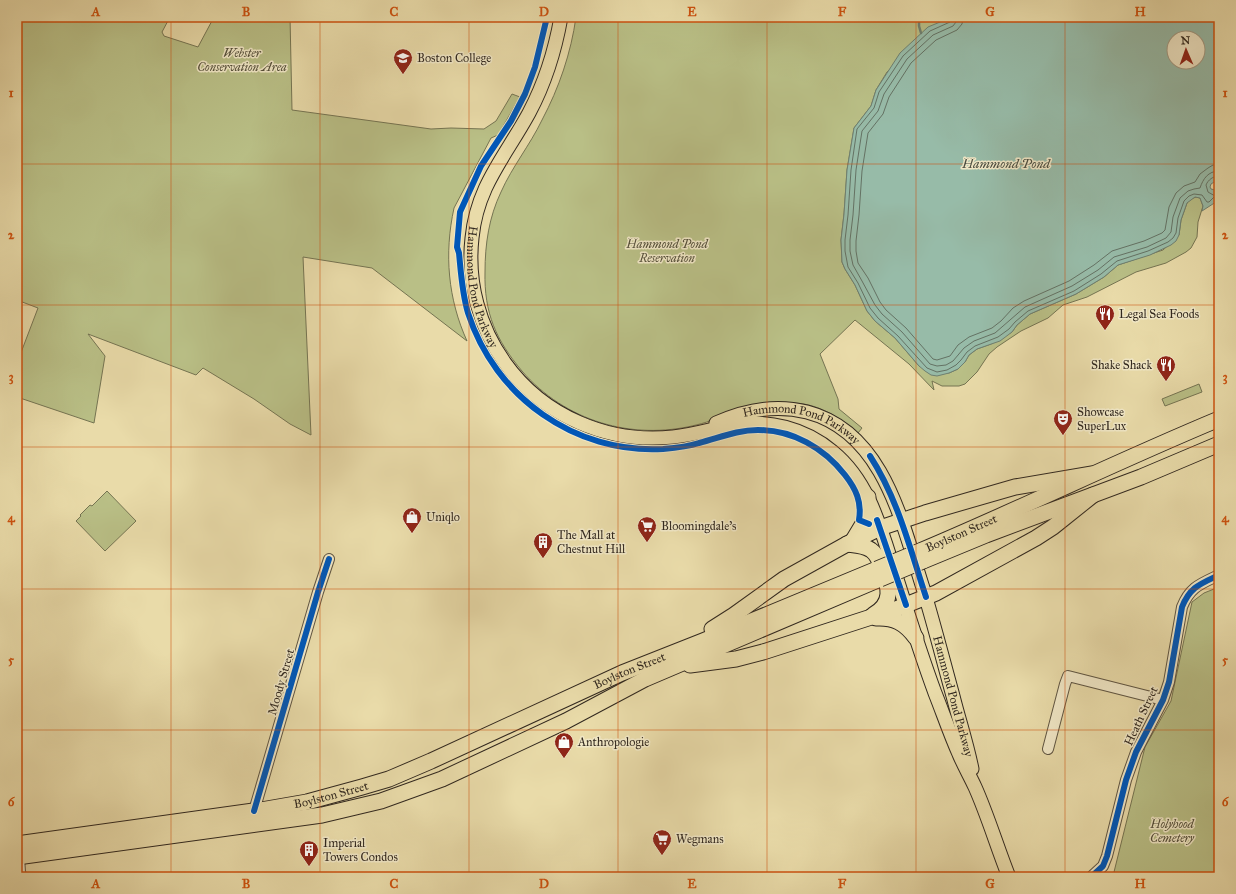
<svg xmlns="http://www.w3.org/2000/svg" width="1236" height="894" font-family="'IM FELL Great Primer',serif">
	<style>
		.green { fill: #b9bf86; stroke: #757452 }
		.water { fill: #97bba8; stroke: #6e8071; fill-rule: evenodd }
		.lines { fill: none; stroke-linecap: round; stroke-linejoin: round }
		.shore { stroke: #647264; stroke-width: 1 }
		.stream { stroke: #6e8071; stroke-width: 2.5 }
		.minor-casing { stroke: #5f5542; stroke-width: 12 }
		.major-casing { stroke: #31281f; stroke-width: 15 }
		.highway-casing { stroke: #31281f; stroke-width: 17 }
		.minor { stroke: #f1e8c7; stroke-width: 10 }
		.major { stroke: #e9dba9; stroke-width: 13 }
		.highway { stroke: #e9dba9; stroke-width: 15 }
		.highway-bridge-casing { stroke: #31281f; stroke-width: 17; stroke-linecap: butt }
		.highway-bridge { stroke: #e9dba9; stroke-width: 15 }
		.cycleway-casing { stroke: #f1e8c7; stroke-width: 8 }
		.cycleway { stroke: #0057b8; stroke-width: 6 }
		.grid { fill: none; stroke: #cd520f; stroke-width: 1; stroke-opacity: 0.55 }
		.labels { text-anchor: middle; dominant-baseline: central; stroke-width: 3; stroke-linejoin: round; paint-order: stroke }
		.park-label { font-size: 12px; font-style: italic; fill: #534e39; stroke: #f1e8c7 }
		.poi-label { font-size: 12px; fill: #31281f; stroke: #f1e8c7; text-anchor: start }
		.street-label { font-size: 12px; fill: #31281f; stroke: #f1e8c7 }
		.water-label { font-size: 13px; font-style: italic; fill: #4a4d41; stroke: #f1e8c7 }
		.neatline { fill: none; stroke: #cd520f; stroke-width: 1.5 }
		.grid-label { font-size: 13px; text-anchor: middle; font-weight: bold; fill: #cd520f }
	</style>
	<rect width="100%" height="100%" fill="#e9dba9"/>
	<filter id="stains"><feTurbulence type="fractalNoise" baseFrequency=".005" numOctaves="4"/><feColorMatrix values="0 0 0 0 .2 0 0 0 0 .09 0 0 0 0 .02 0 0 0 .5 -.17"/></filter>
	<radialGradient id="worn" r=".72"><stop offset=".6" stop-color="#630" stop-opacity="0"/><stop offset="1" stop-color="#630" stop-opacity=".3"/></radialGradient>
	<path class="green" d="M17,17H170L162,32L164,36L198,47L214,17H290L292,110L431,129L451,128L484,129L496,121L512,94L520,97L498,135L491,138L454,208C444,254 448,299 467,341L372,268L303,257L311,435L290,424L254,399L203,368L196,375L88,334L105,356L94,423L17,397V363L38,308L17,300Z
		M576,17H952L887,72L876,90L871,106L854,128L847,170L844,214L841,240L842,262L845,269L855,285L867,311L875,321L895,338L919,366L949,373L958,369L965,362L969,355L977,349L991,344L1012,332L1017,325L1030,314L1076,294L1104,277L1118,265L1163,250L1179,235L1181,220L1187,203L1191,199L1196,197L1200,198L1203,206L1198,222L1197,237L1191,248L1186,252L1166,263L1136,272L1087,297L1063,305L1048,318L1021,331L997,347L989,354L977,372L965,384L959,386H942L932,381L934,390L909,364L855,320L820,354L838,399L839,409L862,428L858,433C840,417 815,402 790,403C782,403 773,405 764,406C756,407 746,408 738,410C724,415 710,422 696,425C632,441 565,421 522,371C496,340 484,313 485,272C485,244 489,217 501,192C512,167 530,145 542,120C559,88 571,53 576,17Z
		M1199,384L1202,392L1165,406L1162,399Z
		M107,491L136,521L105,551L76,521L81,516L80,515L90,505L92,506Z
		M1219,587V877H1121L1114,872L1145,747L1171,701L1192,602L1204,593Z"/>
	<path class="water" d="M952,17H1219V179L1211,184L1210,187L1211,189L1219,191V200L1202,211L1203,206L1200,198L1195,197L1187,203L1181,220L1179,235L1176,241L1171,245L1150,255L1118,265L1104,277L1076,294L1030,314L1017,325L1012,332L1000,341L977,349L969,355L965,362L958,369L949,373L937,376L931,375L925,371L919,366L895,338L875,321L867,311L855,285L845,269L842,262L841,240L844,214L847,170L854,128L871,106L876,90L900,53L928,27ZM1174,38H1198V62H1174Z"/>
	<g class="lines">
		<path class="shore" d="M952,17L950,22L930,31L903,56L879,92L874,108L857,129L851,170L848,215L845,240V251L848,267L858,283L870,308L878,318L898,336L927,368L937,372L947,370L956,365L961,360L967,352L975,346L998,337L1009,329L1015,322L1028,311L1074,291L1101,274L1117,261L1148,251L1168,242L1173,238L1176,233L1178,218L1184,201L1189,196L1194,194L1202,195L1207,202H1209L1215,196L1208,192L1206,185C1208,180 1213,176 1219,176
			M957,17L956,22L953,26L933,35L907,59L884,94L878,111L862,131L856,170L853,215L850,240V251L853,265L862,281L875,305L882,314L902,332L930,364L937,366L946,365L953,361L964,348L974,341L995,333L1025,307L1072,286L1098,270L1114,257L1147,247L1166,238L1171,232L1173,217L1180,198L1188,191L1194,189L1200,188C1203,179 1208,171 1219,171
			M963,17L962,24L957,30L936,40L911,63L889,97L883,114L868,133L862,171L859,215L856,241V251L858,263L868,278L880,302L886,310L906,328L933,359L937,360L950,356L958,345L969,337L992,328L1001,321L1013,308L1024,301L1069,281L1094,265L1112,251L1144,241L1162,233L1165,230L1169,207L1176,193L1184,186L1195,182L1200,174L1208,168L1213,165H1219"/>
		<path class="stream" d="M919,17V26L921,33"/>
		<defs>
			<path id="minor" d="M1048,749L1065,684L1068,676L1163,700
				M254,811L318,592L329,559
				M19,857L20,872L22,877
				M1091,877L1103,866L1107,856L1126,780L1136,752L1163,700L1169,682L1182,607C1190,587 1200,584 1219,575"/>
			<g id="major">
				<path id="s1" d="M561,17C555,51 545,83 529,113C505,157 477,186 472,238C467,282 479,327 505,363C543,416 608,444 673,437C693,435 712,429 732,425C768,419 805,428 833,452C871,483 882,534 897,579C909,617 921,655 935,693C943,713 950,734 959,754C964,766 970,776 975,787C988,816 997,847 1009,877"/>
				<path id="s2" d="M716,423C745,410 776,404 807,412C884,432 902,523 923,588C934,624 943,660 953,696C959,720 967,744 972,769"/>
			</g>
			<g id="highway">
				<path d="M852,542L864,522L868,497"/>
				<path d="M847,544C855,545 864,545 871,550C877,554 880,562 882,568C889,587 894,603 873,615"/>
				<path id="s3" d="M920,551C1020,509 1118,461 1219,419"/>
				<path d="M923,561L986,535L1141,477L1219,444"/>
				<path d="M876,618C894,617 905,623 916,638"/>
				<path d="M712,629L734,615L784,579L847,544L880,528L925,513L1015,487L1092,474"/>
				<path d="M690,665L736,659L763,652L896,609L936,593L1036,538L1053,527L1093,495"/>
				<path id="s4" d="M17,844L261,810L307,802L362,787L389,779L431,761L622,673L703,641L877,569"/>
				<path d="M17,857L322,815L381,801L442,779L566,721L645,679L880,579"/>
			</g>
		</defs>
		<use href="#minor" class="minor-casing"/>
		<use href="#major" class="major-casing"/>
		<use href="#highway" class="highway-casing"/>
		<use href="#minor" class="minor"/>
		<use href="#major" class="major"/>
		<use href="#highway" class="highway"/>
		<defs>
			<path id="highway-bridge" d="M877,569L920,551
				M880,579L923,561"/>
		</defs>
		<use href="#highway-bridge" class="highway-bridge-casing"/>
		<use href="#highway-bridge" class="highway-bridge"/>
		<defs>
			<path id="cycleway" d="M547,17L535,67L525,94L511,121L481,166L460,212L457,247L459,253C461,273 462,293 468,313C495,397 575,454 663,449C675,448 687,447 699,443C719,438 737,430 758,430C793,430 824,448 845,475C856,489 862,502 859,520L869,524
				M870,456C898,499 910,549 926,597
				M877,520L906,605
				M254,811L318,592L329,559
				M1091,877L1103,866L1107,856L1126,780L1136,752L1163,700L1169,682L1182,607C1190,587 1200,584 1219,575"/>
		</defs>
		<use href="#cycleway" class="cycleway-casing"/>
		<use href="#cycleway" class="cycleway"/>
	</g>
	<path class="grid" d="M171,17V877M320,17V877M469,17V877M618,17V877M767,17V877M916,17V877M1065,17V877M17,164H1219M17,305H1219M17,447H1219M17,589H1219M17,730H1219"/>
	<defs>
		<symbol id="university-pin" viewBox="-11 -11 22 30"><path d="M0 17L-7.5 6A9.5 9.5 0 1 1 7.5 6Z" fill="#8f2418" stroke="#f1e8c7"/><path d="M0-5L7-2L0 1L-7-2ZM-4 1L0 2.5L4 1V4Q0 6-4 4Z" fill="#fff"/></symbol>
		<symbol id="restaurant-pin" viewBox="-11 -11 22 30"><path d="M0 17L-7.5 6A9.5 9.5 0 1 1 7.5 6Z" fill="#8f2418" stroke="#f1e8c7"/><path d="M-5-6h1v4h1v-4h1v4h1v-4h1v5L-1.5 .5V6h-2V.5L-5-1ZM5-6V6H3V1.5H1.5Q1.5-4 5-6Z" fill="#fff"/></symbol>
		<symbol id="theatre-pin" viewBox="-11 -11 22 30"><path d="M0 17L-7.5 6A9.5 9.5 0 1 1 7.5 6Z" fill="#8f2418" stroke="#f1e8c7"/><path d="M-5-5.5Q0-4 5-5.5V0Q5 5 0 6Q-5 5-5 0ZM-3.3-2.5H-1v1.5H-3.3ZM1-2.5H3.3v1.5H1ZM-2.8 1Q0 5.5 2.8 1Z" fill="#fff"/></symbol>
		<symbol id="shop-pin" viewBox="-11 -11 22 30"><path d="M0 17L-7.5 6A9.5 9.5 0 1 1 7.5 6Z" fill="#8f2418" stroke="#f1e8c7"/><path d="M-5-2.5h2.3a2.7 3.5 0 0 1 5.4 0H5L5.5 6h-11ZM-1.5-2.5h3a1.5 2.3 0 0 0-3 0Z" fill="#fff"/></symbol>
		<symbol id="supermarket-pin" viewBox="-11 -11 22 30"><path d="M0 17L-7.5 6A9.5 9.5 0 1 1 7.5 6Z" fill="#8f2418" stroke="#f1e8c7"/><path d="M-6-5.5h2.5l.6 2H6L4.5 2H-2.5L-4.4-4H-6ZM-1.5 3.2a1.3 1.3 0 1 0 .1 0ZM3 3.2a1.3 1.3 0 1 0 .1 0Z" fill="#fff"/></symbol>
		<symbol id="building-pin" viewBox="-11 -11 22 30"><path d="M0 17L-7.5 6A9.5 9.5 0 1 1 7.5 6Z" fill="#8f2418" stroke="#f1e8c7"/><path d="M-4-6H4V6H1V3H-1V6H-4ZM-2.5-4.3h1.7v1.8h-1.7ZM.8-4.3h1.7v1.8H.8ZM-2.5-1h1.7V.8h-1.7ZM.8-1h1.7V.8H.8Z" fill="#fff"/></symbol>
	</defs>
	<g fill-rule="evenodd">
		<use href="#university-pin" x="392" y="47" width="22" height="30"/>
		<use href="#restaurant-pin" x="1094" y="303" width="22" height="30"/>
		<use href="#restaurant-pin" x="1155" y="354" width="22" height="30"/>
		<use href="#theatre-pin" x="1052" y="408" width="22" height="30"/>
		<use href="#shop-pin" x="401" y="506" width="22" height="30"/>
		<use href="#supermarket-pin" x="636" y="515" width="22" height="30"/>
		<use href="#building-pin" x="532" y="531" width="22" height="30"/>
		<use href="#shop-pin" x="553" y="731" width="22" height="30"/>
		<use href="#supermarket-pin" x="651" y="828" width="22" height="30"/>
		<use href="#building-pin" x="298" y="839" width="22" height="30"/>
	</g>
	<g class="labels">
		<g class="park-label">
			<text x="242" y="53">Webster<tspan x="242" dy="14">Conservation Area</tspan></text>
			<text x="667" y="244">Hammond Pond<tspan x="667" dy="14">Reservation</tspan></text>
			<text x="1172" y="824">Holyhood<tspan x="1172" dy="14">Cemetery</tspan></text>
		</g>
		<g class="poi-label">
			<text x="417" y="58">Boston College</text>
			<text x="1119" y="314">Legal Sea Foods</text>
			<text x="1152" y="365" text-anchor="end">Shake Shack</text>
			<text x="1077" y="412">Showcase<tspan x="1077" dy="14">SuperLux</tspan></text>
			<text x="426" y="517">Uniqlo</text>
			<text x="661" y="526">Bloomingdale's</text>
			<text x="557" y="535">The Mall at<tspan x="557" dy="14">Chestnut Hill</tspan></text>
			<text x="578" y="742">Anthropologie</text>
			<text x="676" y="839">Wegmans</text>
			<text x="323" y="843">Imperial<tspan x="323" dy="14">Towers Condos</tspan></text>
		</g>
		<g class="street-label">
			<text stroke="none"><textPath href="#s1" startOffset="291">Hammond Pond Parkway</textPath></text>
			<text stroke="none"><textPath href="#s2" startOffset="91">Hammond Pond Parkway</textPath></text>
			<text stroke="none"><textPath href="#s3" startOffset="45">Boylston Street</textPath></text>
			<text stroke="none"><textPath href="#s4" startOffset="642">Boylston Street</textPath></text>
			<text transform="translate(281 682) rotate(-74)">Moody Street</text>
			<text stroke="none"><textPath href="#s2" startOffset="427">Hammond Pond Parkway</textPath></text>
			<text transform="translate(1141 716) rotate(-65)">Heath Street</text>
			<text stroke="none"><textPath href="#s4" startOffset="318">Boylston Street</textPath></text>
		</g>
		<g class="water-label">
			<text x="1006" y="164">Hammond Pond</text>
		</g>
	</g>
	<rect width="1236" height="894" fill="none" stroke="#e9dba9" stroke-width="44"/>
	<g transform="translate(1186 50) rotate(358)"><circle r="19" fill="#f1e8c7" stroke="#a49b84"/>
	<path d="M0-3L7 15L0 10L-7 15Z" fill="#8f2418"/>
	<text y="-6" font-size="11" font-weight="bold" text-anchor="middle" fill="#31281f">N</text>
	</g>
	<rect x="22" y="22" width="1192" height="850" class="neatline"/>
	<g class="grid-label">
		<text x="96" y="16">A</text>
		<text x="246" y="16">B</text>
		<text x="394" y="16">C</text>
		<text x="544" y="16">D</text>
		<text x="692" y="16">E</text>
		<text x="842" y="16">F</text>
		<text x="990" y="16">G</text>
		<text x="1140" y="16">H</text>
		<text x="11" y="97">1</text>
		<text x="1225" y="97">1</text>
		<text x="11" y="239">2</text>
		<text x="1225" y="239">2</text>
		<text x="11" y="381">3</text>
		<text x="1225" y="381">3</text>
		<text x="11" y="522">4</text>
		<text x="1225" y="522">4</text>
		<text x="11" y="664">5</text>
		<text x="1225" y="664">5</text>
		<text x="11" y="806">6</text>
		<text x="1225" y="806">6</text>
		<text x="96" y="888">A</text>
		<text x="246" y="888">B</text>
		<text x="394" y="888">C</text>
		<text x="544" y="888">D</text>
		<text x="692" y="888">E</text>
		<text x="842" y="888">F</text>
		<text x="990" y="888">G</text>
		<text x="1140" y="888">H</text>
	</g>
	<rect width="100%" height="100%" filter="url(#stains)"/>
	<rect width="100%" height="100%" fill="url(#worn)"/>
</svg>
